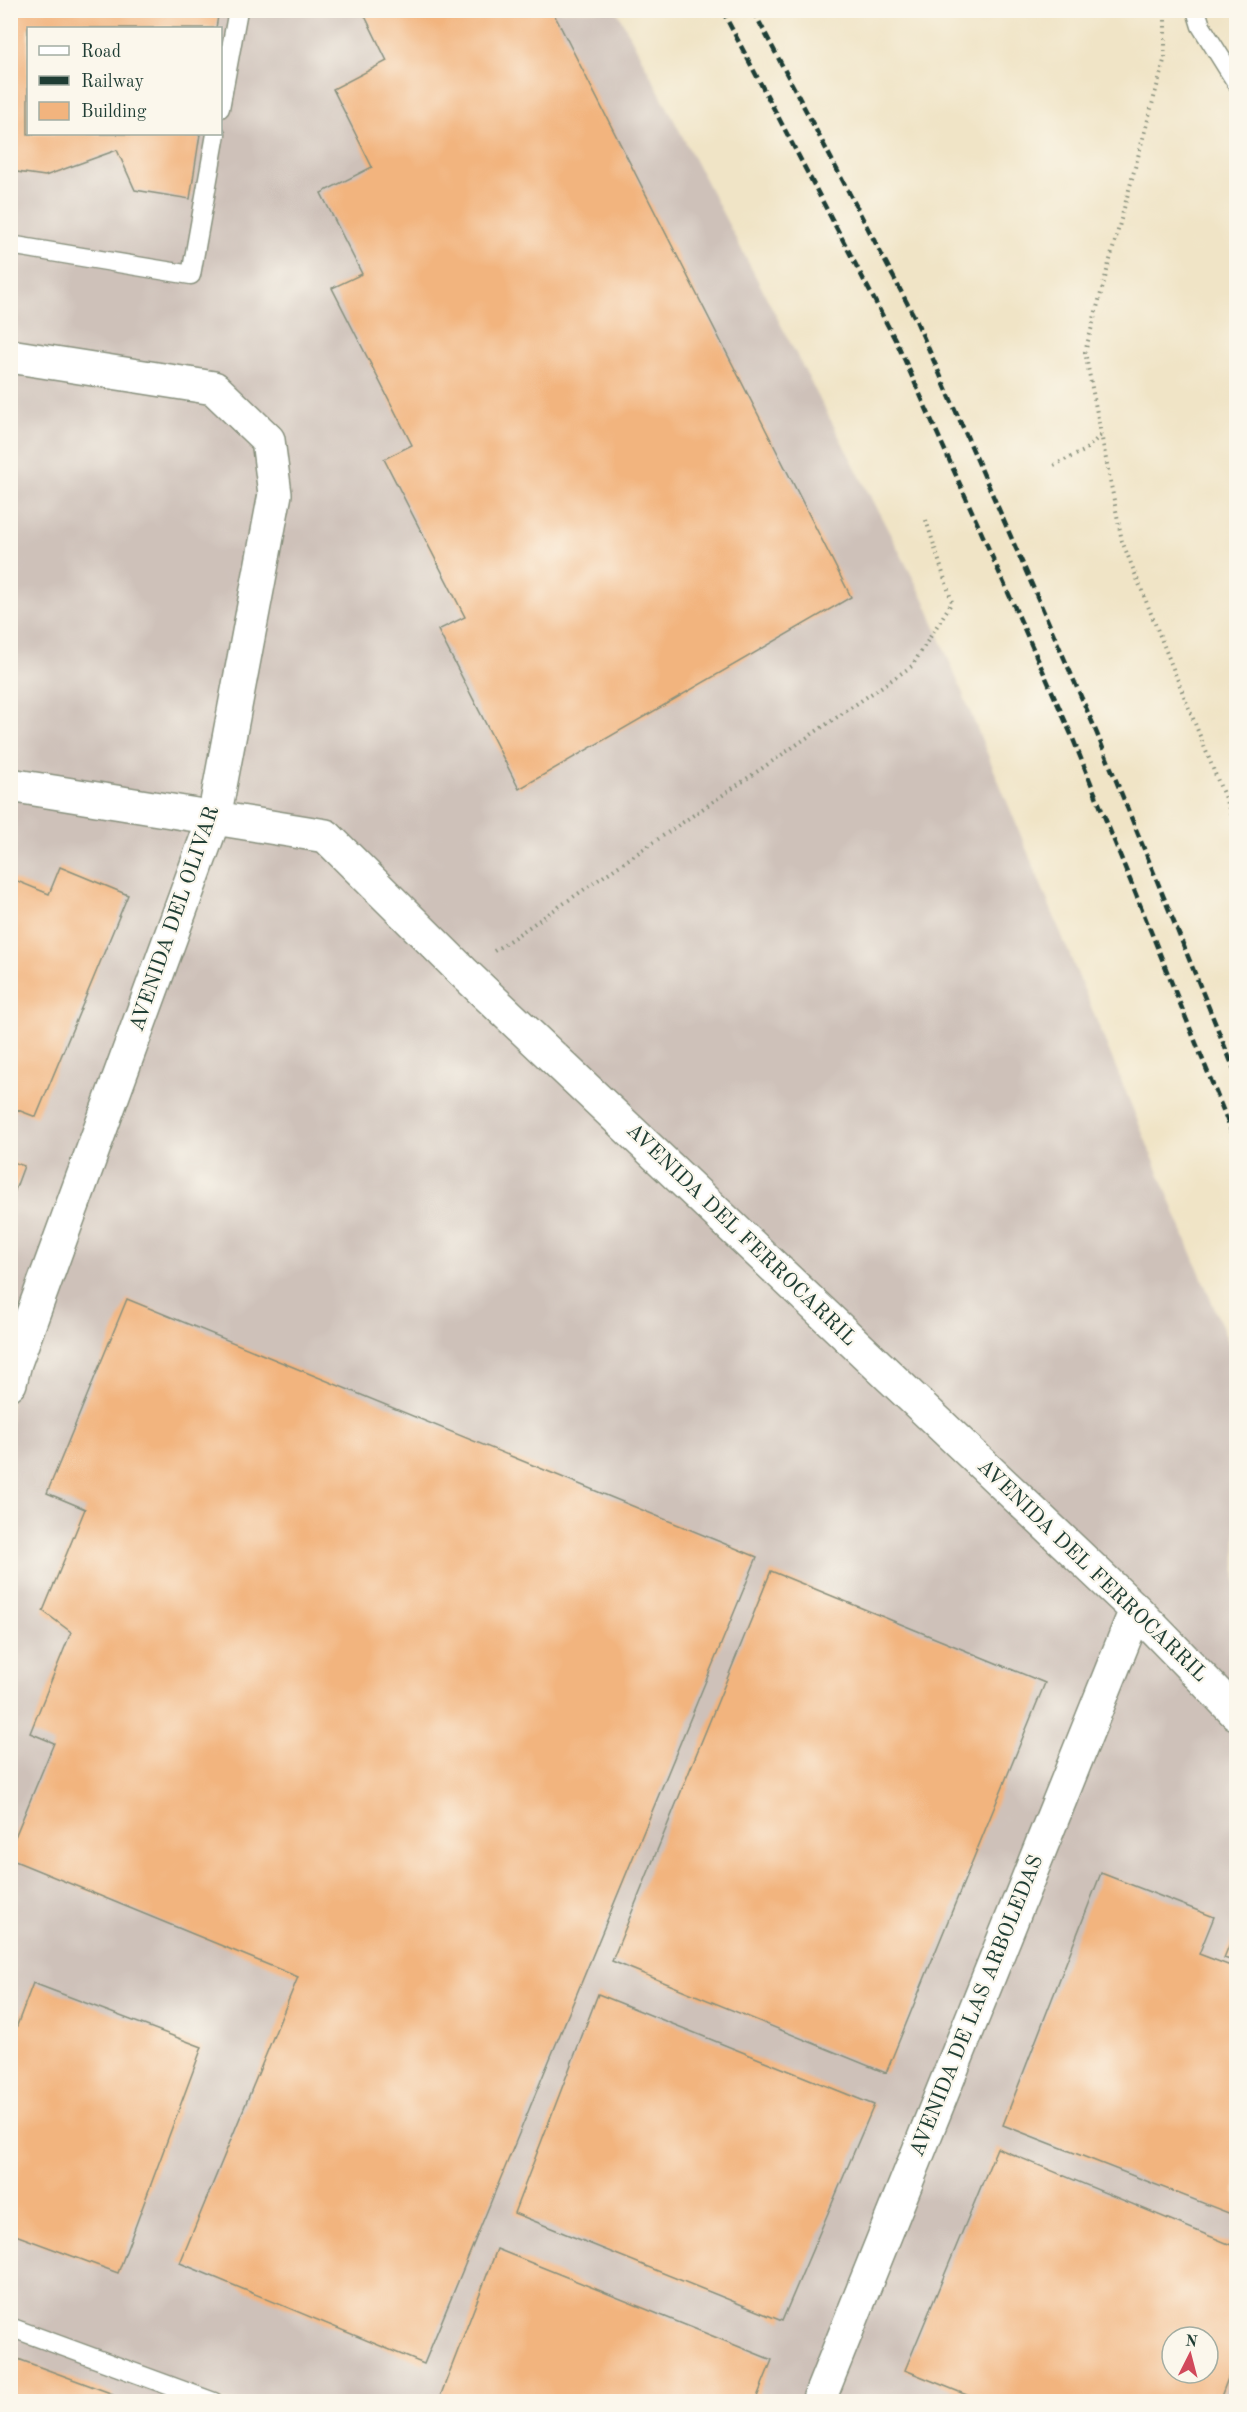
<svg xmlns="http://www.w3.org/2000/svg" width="1247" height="2412" font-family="'Old Standard TT',serif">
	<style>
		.industrial { fill: #cec1b9; fill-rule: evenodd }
		.building { fill: #f2b47e; fill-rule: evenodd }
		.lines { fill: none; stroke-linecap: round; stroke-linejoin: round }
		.service-casing { stroke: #88907d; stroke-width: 21 }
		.minor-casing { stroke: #88907d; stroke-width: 36 }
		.path { stroke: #88907d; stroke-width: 4; stroke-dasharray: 1.5 4.5; stroke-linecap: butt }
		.service { stroke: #fff; stroke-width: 18 }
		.minor { stroke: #fff; stroke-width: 33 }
		.rail { stroke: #1f3d34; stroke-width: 4.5; stroke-dasharray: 9 4.5; stroke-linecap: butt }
		.labels { text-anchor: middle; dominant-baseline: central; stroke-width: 4.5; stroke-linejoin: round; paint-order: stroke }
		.street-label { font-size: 21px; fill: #1f3d34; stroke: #fbf7ec }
	</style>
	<rect width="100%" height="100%" fill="#fbf7ec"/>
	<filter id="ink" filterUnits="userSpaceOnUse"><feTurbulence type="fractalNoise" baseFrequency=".0167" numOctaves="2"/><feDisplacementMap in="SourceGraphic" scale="12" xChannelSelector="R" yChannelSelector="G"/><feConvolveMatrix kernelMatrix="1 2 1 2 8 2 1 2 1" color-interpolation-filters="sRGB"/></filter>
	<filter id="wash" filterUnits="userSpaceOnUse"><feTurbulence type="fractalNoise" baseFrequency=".008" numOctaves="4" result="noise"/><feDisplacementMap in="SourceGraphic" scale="24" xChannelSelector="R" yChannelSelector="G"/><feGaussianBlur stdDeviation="1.35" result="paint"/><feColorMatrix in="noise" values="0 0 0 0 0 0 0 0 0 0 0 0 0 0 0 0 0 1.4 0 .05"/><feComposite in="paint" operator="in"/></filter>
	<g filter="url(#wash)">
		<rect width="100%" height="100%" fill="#f0e4c6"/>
		<path class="industrial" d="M11,11H617L924,599L1236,1361V2401L11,2402ZM28,28H220V134H28ZM1172,2337H1208V2373H1172Z"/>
		<g id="blocks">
			<path class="building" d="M10,10H219L216,28H28V134H200L190,199L135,190L117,150L45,176L10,171Z
				M362,10H552L851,597L519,789L438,630L465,617L384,459L412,445L332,288L362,274L321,193L372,167L333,89L387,61Z
				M60,867L128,895L36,1117L10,1107V878L49,894Z
				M10,1161L24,1166L11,1201H10Z
				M127,1299L757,1557L424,2364L180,2263L298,1977L10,1859V1849L54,1743L30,1733L71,1632L43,1611L85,1509L47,1493Z
				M771,1571L1045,1683L886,2073L612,1961Z
				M1101,1873L1214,1917L1199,1954L1236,1968V2216L1003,2125Z
				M1236,1928V1962L1224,1958Z
				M33,1983L202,2047L118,2273L10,2233V2044Z
				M598,1994L874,2105L782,2321L514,2213Z
				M997,2148L1236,2247V2357L1219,2402H984L905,2370ZM1172,2337H1208V2373H1172Z
				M497,2249L772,2360L755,2402H438Z
				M10,2356L113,2394L110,2402H10Z"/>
		</g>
	</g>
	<g filter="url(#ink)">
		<use href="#blocks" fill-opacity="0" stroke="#88907d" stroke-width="1.5"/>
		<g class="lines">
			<defs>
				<path id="service" d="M1196,10L1201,26L1236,82
					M220,108L238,10
					M10,245L191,275L216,134
					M10,2327L214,2402"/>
				<path id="minor" d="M10,356L214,388L268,440L275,494L214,818L15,1363L10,1383
					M10,785L326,836L463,972L1136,1610L1236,1713
					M818,2402L1136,1610"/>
			</defs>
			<use href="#service" class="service-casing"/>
			<use href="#minor" class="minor-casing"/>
			<path class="path" d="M1165,14V57L1085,352L1122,541L1236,826
				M1054,465L1084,451L1101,435
				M494,951L912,666L952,602L926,520"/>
			<use href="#service" class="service"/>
			<use href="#minor" class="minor"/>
			<path class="rail" d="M722,10L898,345L1071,734L1236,1142
				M753,10L915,318L1093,724L1236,1074"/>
		</g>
	</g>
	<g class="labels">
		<g class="street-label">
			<text transform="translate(175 919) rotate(-71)">AVENIDA DEL OLIVAR</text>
			<text transform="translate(741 1235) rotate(44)">AVENIDA DEL FERROCARRIL</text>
			<text transform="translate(1092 1571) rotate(44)">AVENIDA DEL FERROCARRIL</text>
			<text transform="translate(977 2006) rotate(-68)">AVENIDA DE LAS ARBOLEDAS</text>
		</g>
	</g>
	<rect width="1247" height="2412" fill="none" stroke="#fbf7ec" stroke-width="36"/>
	<rect x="27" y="27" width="195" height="108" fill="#fbf7ec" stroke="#a3ada2" stroke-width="1.5"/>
	<rect x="39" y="46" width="30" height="9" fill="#ffffff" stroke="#a3ada2" stroke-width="1.5"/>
	<text x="81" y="57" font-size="18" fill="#1f3d34">Road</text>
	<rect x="39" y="76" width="30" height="9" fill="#1f3d34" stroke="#a3ada2" stroke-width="1.5"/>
	<text x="81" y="87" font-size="18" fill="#1f3d34">Railway</text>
	<rect x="39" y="102" width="30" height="18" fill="#f2b47e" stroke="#a3ada2" stroke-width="1.5"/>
	<text x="81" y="117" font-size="18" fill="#1f3d34">Building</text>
	<g transform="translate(1190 2355) rotate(6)"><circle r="28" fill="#fbf7ec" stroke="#a3ada2" stroke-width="1.5"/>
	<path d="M0-4.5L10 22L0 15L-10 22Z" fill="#d1495b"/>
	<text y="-9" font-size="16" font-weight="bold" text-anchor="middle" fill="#1f3d34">N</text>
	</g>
</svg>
